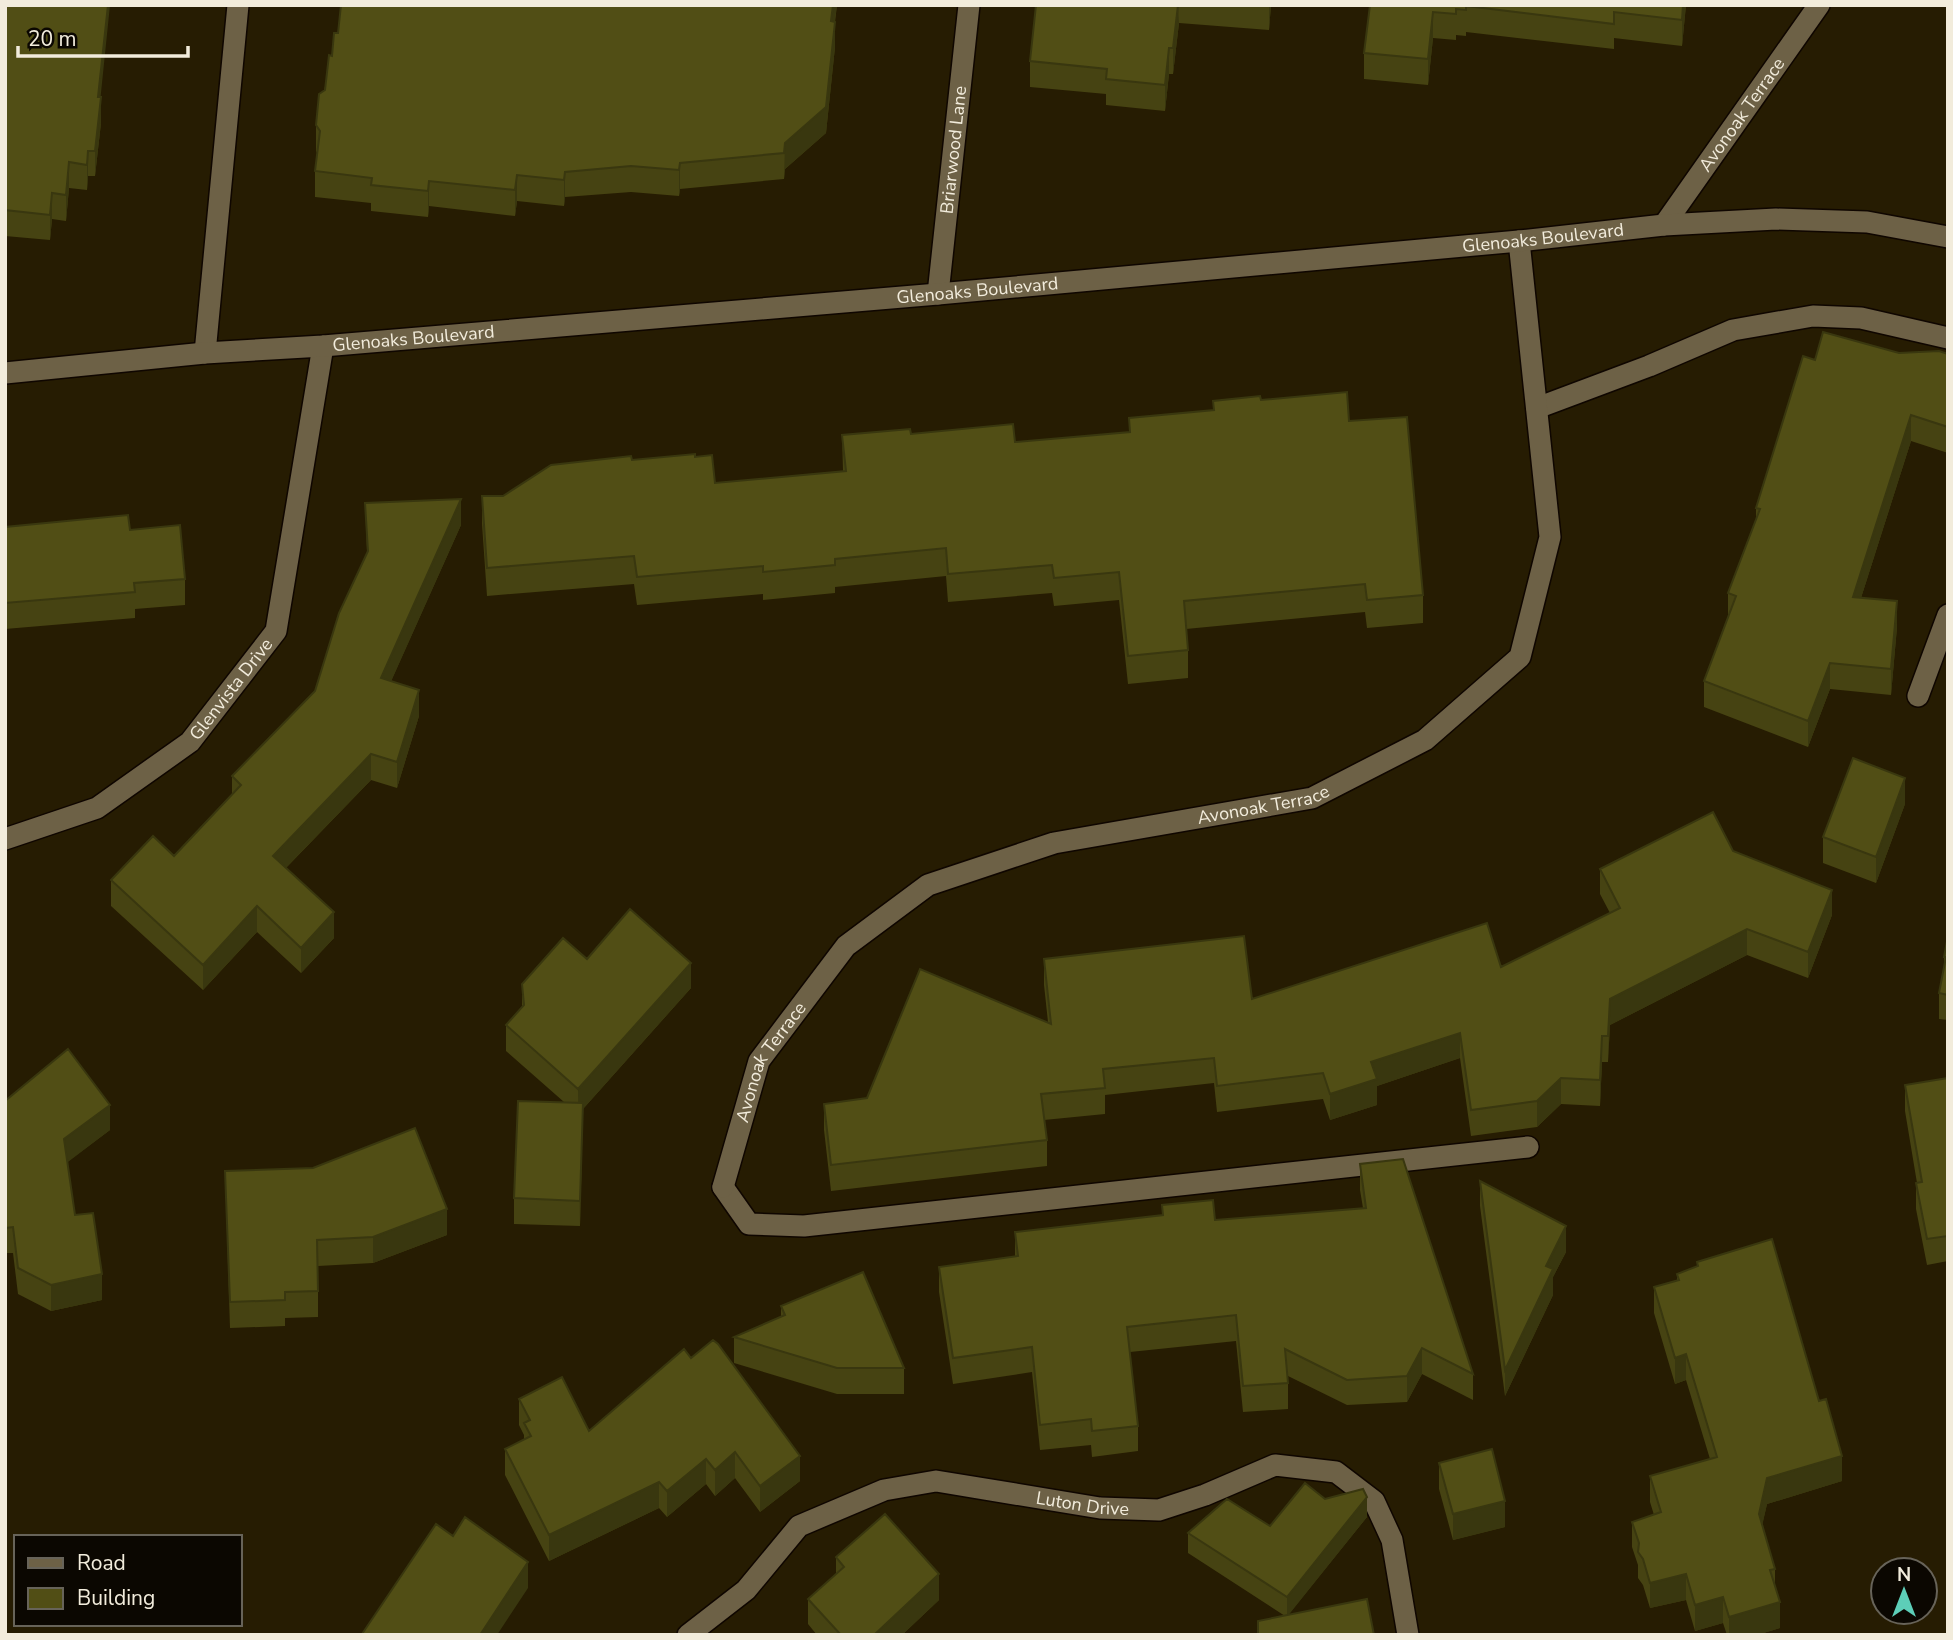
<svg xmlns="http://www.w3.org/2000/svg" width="1953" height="1640" font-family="'Nunito Sans',sans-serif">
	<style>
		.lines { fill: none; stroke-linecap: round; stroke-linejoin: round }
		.service-casing { stroke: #0f0600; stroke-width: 24 }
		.minor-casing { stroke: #0f0600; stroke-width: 24 }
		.tertiary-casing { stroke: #0f0600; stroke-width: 24 }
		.service { stroke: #6d6146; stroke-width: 21 }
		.minor { stroke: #6d6146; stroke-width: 21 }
		.tertiary { stroke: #6d6146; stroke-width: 21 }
		.wall { fill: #464312 }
		.shaded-wall { fill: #39370f }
		.building { fill: #514e15; stroke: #39370f; stroke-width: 2 }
		.labels { text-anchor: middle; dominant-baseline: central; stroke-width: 7; stroke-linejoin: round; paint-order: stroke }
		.street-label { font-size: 18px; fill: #f2ecdc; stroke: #0b0701 }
	</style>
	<rect width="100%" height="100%" fill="#261c02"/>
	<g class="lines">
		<defs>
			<path id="service" d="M1537,408L1649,366L1733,330L1813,316L1861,318L1948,338
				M1918,696L1948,615
				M723,1187L749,1224L804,1226L1528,1147"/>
			<g id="minor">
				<path id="s1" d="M1664,225L1819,5"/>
				<path id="s2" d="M938,294L969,5"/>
				<path d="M205,353L238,5"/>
				<path id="s3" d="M5,839L97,808L190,742L276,631L323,346"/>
				<path id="s4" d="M723,1187L759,1061L846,946L928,885L1054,843L1312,798L1425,740L1520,657L1550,537L1519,241"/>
				<path id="s5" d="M688,1635L746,1590L799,1526L884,1490L936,1481L1100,1508L1159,1510L1205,1495L1275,1465L1336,1472L1374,1501L1392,1540L1408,1635"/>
			</g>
			<g id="tertiary">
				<path id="s6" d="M5,373L205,353L323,346L938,294L1519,241L1664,225L1776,219L1867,222L1948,237"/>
			</g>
		</defs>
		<use href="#service" class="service-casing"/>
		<use href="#minor" class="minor-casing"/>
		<use href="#tertiary" class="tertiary-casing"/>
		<use href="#service" class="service"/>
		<use href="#minor" class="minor"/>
		<use href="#tertiary" class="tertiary"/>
	</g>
	<path class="wall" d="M5,5L100,97L101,123L95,176H88L87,190L69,188L66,221L52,219L50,240L5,236Z
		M341,5H837L835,22V47L826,133L785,169L784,179L680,189L679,196L631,192L565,197L564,206L517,201L515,216L429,206L428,217L371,211V203L315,197V171L317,153L316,151V125L332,56L338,33Z
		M1036,5H1271L1269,30L1179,23L1173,74H1169L1165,111L1106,105V94L1030,87V61Z
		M1370,5H1686L1682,46L1614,38V49L1466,32V36L1456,35V40L1433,38L1428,85L1364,79V53Z
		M1948,354V453L1911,441L1861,598L1897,627L1891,695L1830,689L1808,747L1704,707V681L1728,617V593L1756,520V508L1815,360Z
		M1261,400L1349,421L1423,595V623L1367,628L1365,612L1186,629L1188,650V678L1128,684L1119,600L1054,606L1052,593L948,602L946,576L835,587V593L763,600V594L637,605L634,584L487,596L482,524V496H503L632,460L695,457L715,483L843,471L842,435L911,434L1015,442L1129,432V418L1213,410V401Z
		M365,503L461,525L391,681L419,716L397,788L371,780L286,868L334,938L301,973L257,932L203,990L111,906V880L174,856L232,794V776L315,691L367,553Z
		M5,527L130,530L185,579V605L135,609V618L5,629Z
		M1905,804L1876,883L1823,863V837Z
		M1733,851L1832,915L1808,978L1747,955L1610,1025L1608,1062H1602L1600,1106L1561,1104L1537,1127L1471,1136L1460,1058L1377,1086V1105L1330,1120L1323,1099L1217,1112L1214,1083L1105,1095V1114L1044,1120L1047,1140V1166L831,1191L824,1130V1104L867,1098L1048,1022L1044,985V959L1252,999L1501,967L1610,913L1600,894V869Z
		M1948,936V1020L1939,1019V993L1944,970V957Z
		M522,984L691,988L583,1109L580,1226L514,1224V1198L564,1102L506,1051V1025L522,1008Z
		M1948,1078V1261L1927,1265L1916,1209V1183H1917L1905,1111V1085Z
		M5,1101L110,1130L67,1162L75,1215L102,1300L51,1311L18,1294L13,1253H5Z
		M1360,1164L1473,1374V1400L1422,1374L1407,1402L1347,1405L1288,1376V1409L1243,1412L1236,1341L1130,1352L1138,1426V1451L1092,1457L1091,1445L1040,1450L1032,1372L953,1384L939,1292V1267L1015,1257V1232L1162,1215V1205L1215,1220L1363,1208L1360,1190Z
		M225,1171L447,1235L373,1263L318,1266V1317L285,1318V1326L230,1328Z
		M1480,1181L1566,1252L1553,1277V1295L1505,1396L1480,1206Z
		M1697,1262L1842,1481L1767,1504L1762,1525L1775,1569V1585L1780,1628L1757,1635H1727L1723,1623L1695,1631L1686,1600L1650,1608L1643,1585L1638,1578V1565L1632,1547V1522L1654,1515L1650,1502V1476L1710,1459L1686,1380L1675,1384L1654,1313V1287L1677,1280V1274L1697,1266Z
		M781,1306L904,1368V1394H837L734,1363V1337L781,1317Z
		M684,1349L800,1481L760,1512L735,1478L715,1496L706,1484L667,1517L659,1508L549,1561L505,1475V1449L524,1440V1435L519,1425V1399L589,1431Z
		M1439,1463L1505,1527L1453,1540L1439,1489Z
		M1325,1499L1367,1517L1288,1615L1285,1616L1188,1553V1533L1270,1526Z
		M836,1557L939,1600L902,1635H817L808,1624V1599L836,1574Z"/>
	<path class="shaded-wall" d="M108,5H110L98,122V97Z
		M833,5H837L831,47V21Z
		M1178,5L1179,23L1173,74V48Z
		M1269,5H1271L1269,30Z
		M1683,5H1686L1682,46V20Z
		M1433,12V38L1428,85V59Z
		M835,22V47L826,133L785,169L784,179L785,143Z
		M1169,48V74L1165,111V85Z
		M101,97V123L95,176V151Z
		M88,151V176L87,190V165Z
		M69,162V188L66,221V195Z
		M680,163V189L679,196V170Z
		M565,172V197L564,206V180Z
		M517,175V201L515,216V190Z
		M429,181V206L428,217V191Z
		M52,193V219L50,240V215Z
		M1911,415V441L1853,623V597Z
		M461,499V525L381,704V678Z
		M1897,601V627L1891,695V669Z
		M1830,663V689L1808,747V721Z
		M419,690V716L397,788V762Z
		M371,754V780L273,881V856Z
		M1905,778V804L1876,883V857Z
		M1832,890V915L1808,978V952Z
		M257,906V932L203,990V965Z
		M334,912V938L301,973V948Z
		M1747,929V955L1610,1025L1608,1062L1610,999Z
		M691,963V988L583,1109L580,1226L578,1089Z
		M1460,1033V1058L1377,1086V1105L1330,1120V1094L1371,1062Z
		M1602,1036V1062L1600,1106V1080Z
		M1561,1078V1104L1537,1127V1101Z
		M110,1105V1130L64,1165V1139Z
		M447,1209V1235L373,1263V1237Z
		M1566,1226V1252L1553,1277V1295L1505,1396V1370L1546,1266Z
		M102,1274V1300L51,1311V1285Z
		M1422,1348V1374L1407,1402V1376Z
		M1686,1354V1380L1675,1384V1358Z
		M735,1452V1478L715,1496V1470Z
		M800,1456V1481L760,1512V1486Z
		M1842,1456V1481L1767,1504L1759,1540V1514L1767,1478Z
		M706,1459V1484L667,1517V1491Z
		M659,1482V1508L549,1561V1535Z
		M1367,1497V1517L1287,1617V1597Z
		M1505,1501V1527L1453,1540V1514Z
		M528,1562V1588L497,1635H480Z
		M939,1574V1600L902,1635H874Z
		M1686,1574V1600L1650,1608V1583Z
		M1723,1597V1623L1695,1631V1605Z
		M1780,1602V1628L1757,1635H1729V1617Z"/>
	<path class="building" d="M5,5H108L98,97H101L95,151H88L87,165L69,162L66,195L52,193L50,215L5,210Z
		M341,5H833L831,21L835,22L826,107L785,143L784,153L680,163L679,170L631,166L565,172L564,180L517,175L515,190L429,181L428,191L371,185L372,178L315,171L320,131L316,125L319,94L325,90L329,55L332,56L334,33H338Z
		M1036,5H1178L1173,48H1169L1165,85L1106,79L1107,69L1030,61Z
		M1370,5H1683L1682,20L1614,12V24L1466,6V10L1456,9V14L1433,12L1428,59L1364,53Z
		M1823,332L1899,353L1939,351L1948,354V427L1911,415L1853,597L1897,601L1891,669L1830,663L1808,721L1704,681L1736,596L1728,593L1760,509L1756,508L1803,356L1815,360Z
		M1347,392L1349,421L1407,417L1423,595L1367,600L1365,584L1184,601L1188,650L1128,656L1119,572L1054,578L1052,565L948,574L946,548L835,559V565L763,572V566L637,577L634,556L487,568L482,496H503L551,465L631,456L632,460L695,454V457L712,455L715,483L846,471L842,435L910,429L911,434L1013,424L1015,442L1130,432L1129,418L1214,410L1213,401L1260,396L1261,400Z
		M461,499L381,678L419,690L397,762L371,754L273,856L334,912L301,948L257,906L203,965L111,880L153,836L174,856L241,785L232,776L315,691L339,613L368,551L365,503Z
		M128,515L130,530L180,525L185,579L134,583L135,592L5,603V527Z
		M1853,758L1905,778L1876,857L1823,837Z
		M1713,812L1733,851L1832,890L1808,952L1747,929L1610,999L1608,1036H1602L1600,1080L1561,1078L1537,1101L1471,1110L1460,1033L1371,1062L1377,1079L1330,1094L1323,1073L1217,1086L1214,1058L1103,1069L1105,1088L1041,1094L1047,1140L831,1165L824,1104L867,1098L920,969L1051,1024L1044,959L1244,936L1252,999L1487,923L1501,967L1620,908L1600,869Z
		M630,909L691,963L578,1089L506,1025L524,1005L522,984L563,938L587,959Z
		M1948,936V995L1939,993L1946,957H1944Z
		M68,1049L110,1105L64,1139L75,1215L93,1213L102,1274L51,1285L18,1268L13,1227L5,1228V1101Z
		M1948,1078V1236L1927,1239L1916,1183L1922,1182L1905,1085Z
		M518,1101L583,1103L580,1201L514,1198Z
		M415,1128L447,1209L373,1237L317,1240L318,1291L285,1292V1300L230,1302L225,1171L313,1168Z
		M1403,1159L1473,1374L1422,1348L1407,1376L1347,1380L1285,1349L1288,1383L1243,1386L1236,1315L1127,1327L1138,1426L1092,1431L1091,1419L1040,1425L1032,1347L953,1358L939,1267L1018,1256L1015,1232L1163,1215L1162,1205L1213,1200L1215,1220L1366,1208L1360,1164Z
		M1480,1181L1566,1226L1546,1266L1553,1269L1505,1370Z
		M1772,1239L1819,1401L1826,1399L1842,1456L1767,1478L1759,1514L1775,1569L1770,1570L1780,1602L1729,1617L1723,1597L1695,1605L1686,1574L1650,1583L1643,1559L1638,1552L1639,1543L1632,1522L1661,1512L1650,1476L1717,1457L1686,1354L1675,1358L1654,1287L1679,1280L1677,1274L1698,1266L1697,1262Z
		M863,1272L904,1368H837L734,1337L785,1315L781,1306Z
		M713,1340L718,1344L800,1456L760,1486L735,1452L715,1470L706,1459L667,1491L659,1482L549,1535L505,1449L531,1436L524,1423L530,1420L519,1399L562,1377L589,1431L684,1349L691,1358Z
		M1492,1449L1505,1501L1453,1514L1439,1463Z
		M1305,1483L1325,1499L1363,1489L1367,1497L1287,1597L1188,1533L1227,1499L1270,1526Z
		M885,1514L939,1574L874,1635H841L808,1599L844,1567L836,1557Z
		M465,1517L528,1562L480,1635H364L362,1634L436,1524L453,1536Z
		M1367,1599L1374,1635H1258V1621Z"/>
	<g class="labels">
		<g class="street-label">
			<text stroke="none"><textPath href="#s1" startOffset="135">Avonoak Terrace</textPath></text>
			<text stroke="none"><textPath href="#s2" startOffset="145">Briarwood Lane</textPath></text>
			<text stroke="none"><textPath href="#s6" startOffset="1544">Glenoaks Boulevard</textPath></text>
			<text stroke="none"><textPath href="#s6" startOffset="976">Glenoaks Boulevard</textPath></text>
			<text stroke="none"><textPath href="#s6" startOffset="410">Glenoaks Boulevard</textPath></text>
			<text stroke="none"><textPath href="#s3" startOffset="278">Glenvista Drive</textPath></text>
			<text stroke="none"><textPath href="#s4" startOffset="723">Avonoak Terrace</textPath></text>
			<text stroke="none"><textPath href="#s4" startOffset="135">Avonoak Terrace</textPath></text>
			<text stroke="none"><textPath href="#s5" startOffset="450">Luton Drive</textPath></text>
		</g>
	</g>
	<rect width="1953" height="1640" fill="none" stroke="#f2ecdc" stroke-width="14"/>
	<rect x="14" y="1535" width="228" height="91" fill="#0b0701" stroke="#676359" stroke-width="2"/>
	<rect x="28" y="1558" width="35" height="10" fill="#6d6146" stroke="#676359" stroke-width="2"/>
	<text x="77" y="1570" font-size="21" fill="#f2ecdc">Road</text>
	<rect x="28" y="1588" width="35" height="21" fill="#514e15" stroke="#676359" stroke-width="2"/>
	<text x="77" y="1605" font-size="21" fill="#f2ecdc">Building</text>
	<g transform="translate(1904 1591)"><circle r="33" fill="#0b0701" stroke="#676359" stroke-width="2"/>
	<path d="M0-5L12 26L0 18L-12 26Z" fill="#5dceb8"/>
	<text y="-10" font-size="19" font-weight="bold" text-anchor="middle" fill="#f2ecdc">N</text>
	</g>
	<path d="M18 46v10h170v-10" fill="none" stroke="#f2ecdc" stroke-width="3.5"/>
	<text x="28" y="46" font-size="21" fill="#f2ecdc" stroke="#0b0701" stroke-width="5" paint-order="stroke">20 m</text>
</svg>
